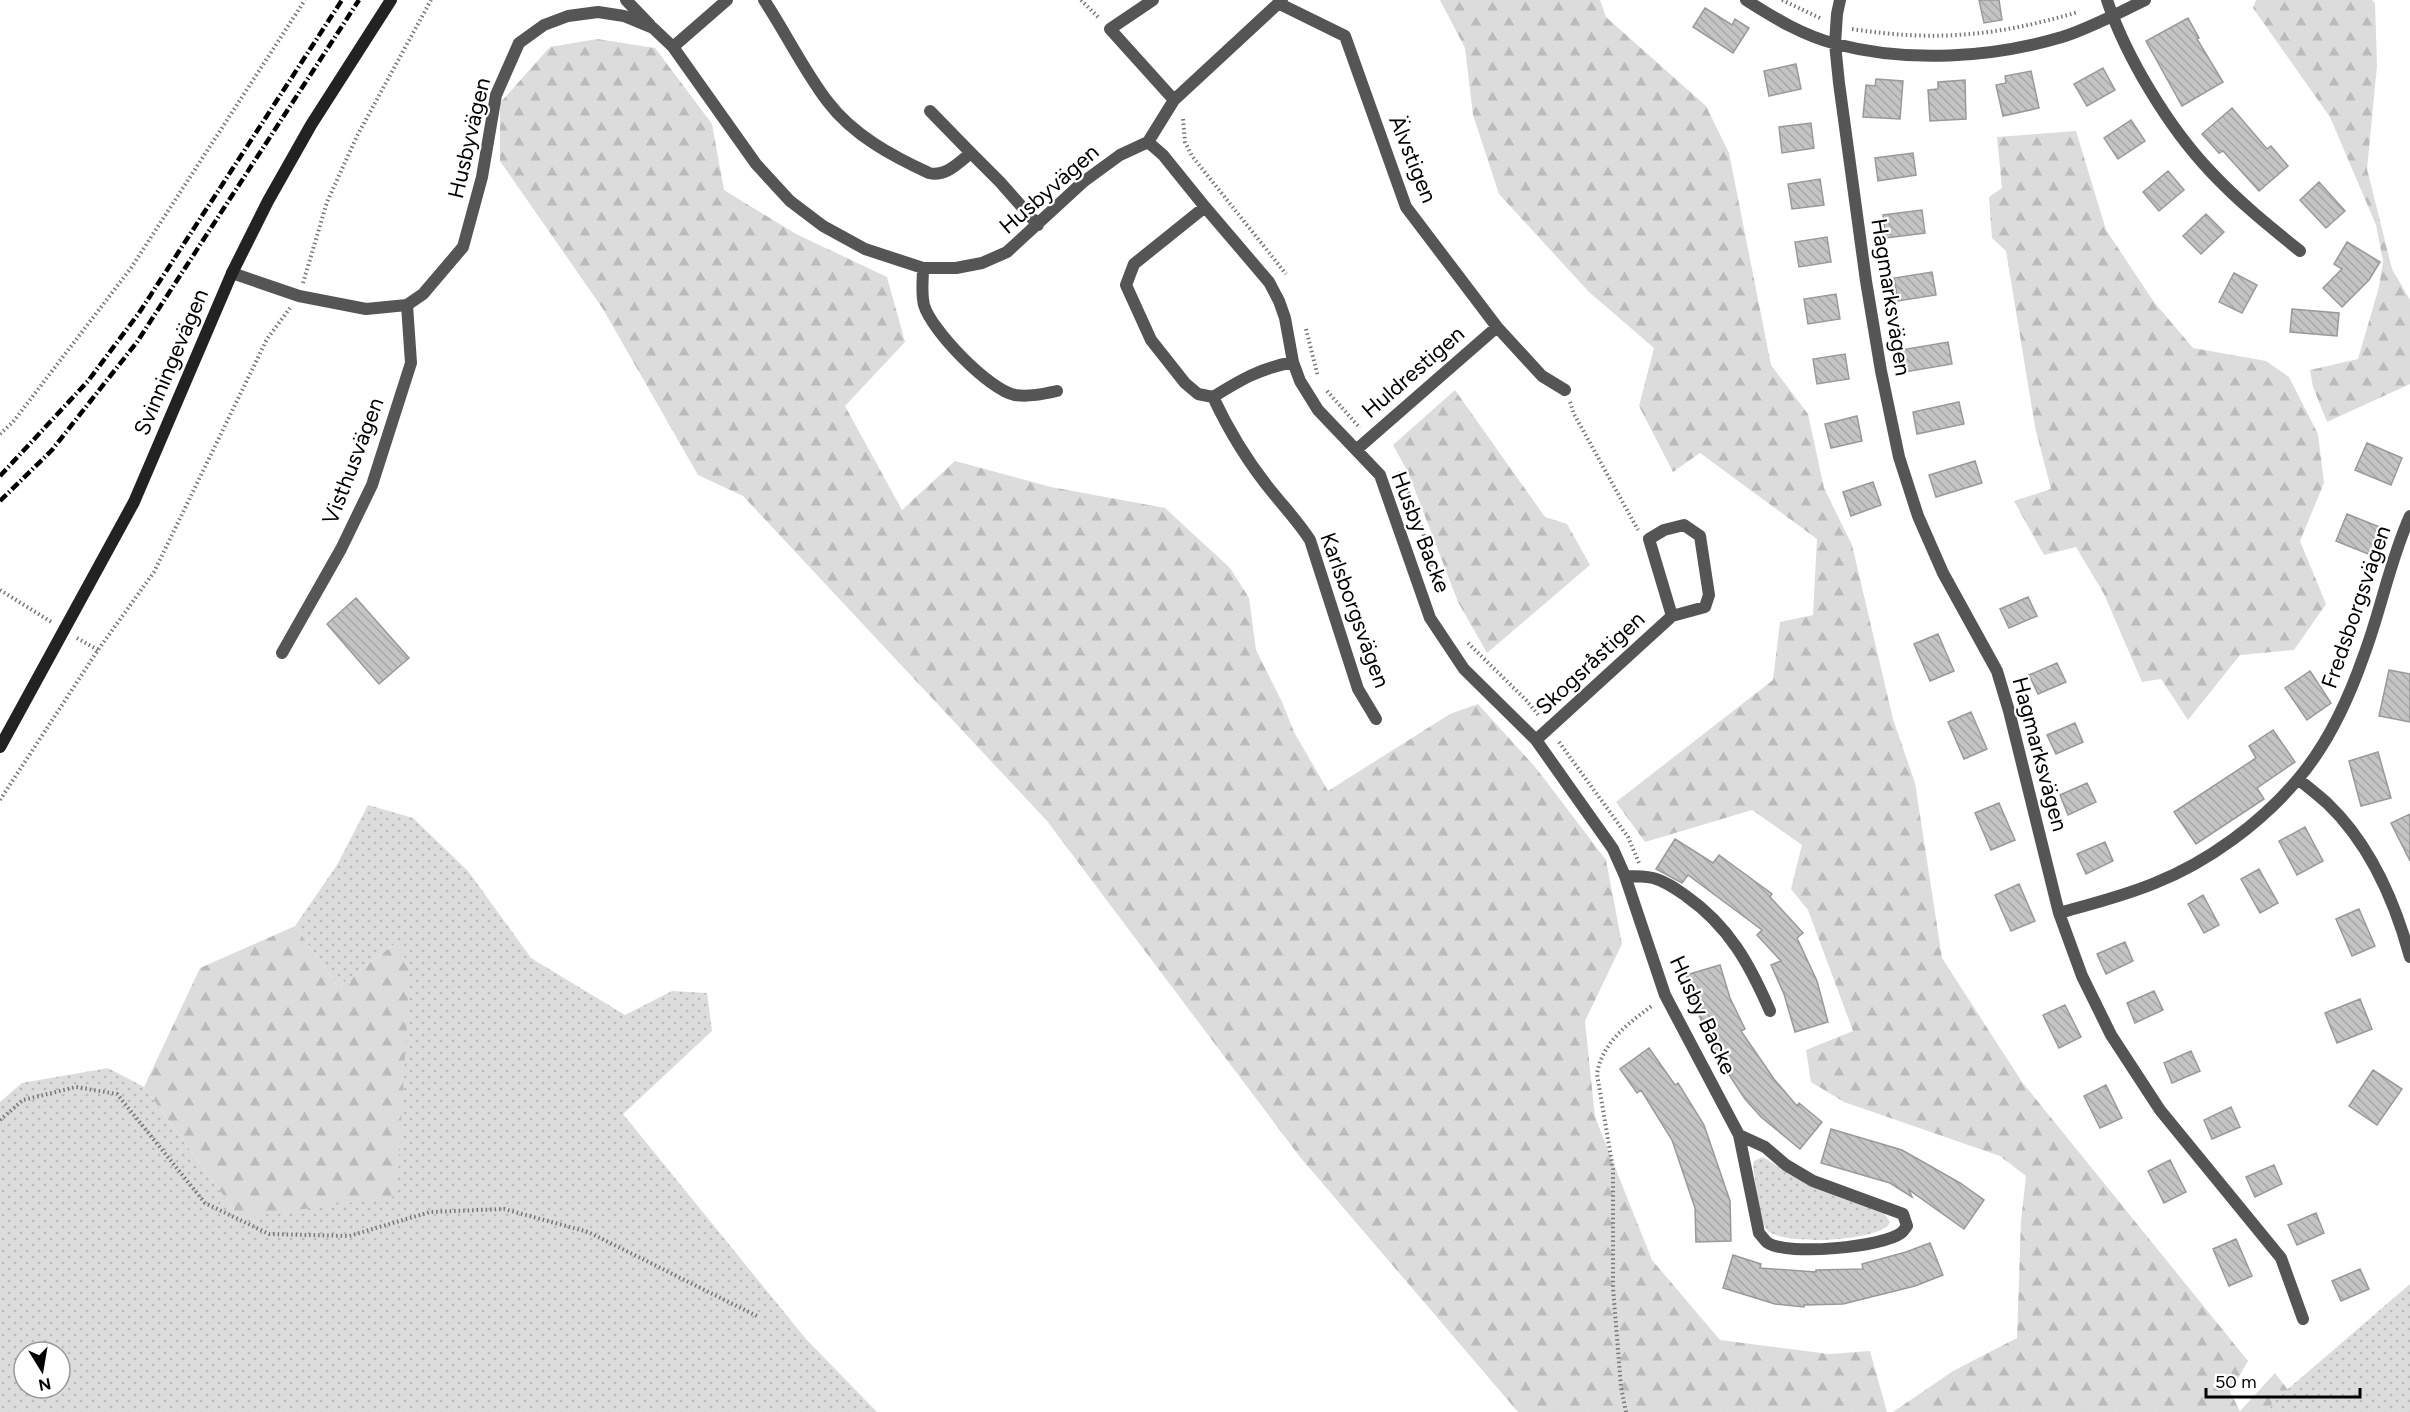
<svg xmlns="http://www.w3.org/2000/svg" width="2410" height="1412" font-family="Figtree,sans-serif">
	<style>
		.grass { fill: url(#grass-dots); fill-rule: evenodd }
		.forest { fill: url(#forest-firs) }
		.building { fill: url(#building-back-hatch); stroke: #999; stroke-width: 1.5 }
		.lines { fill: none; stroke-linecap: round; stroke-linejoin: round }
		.path { stroke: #777; stroke-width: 4; stroke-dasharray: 1.5 3; stroke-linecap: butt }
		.service { stroke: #555; stroke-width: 12 }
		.minor { stroke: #555; stroke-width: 12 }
		.secondary { stroke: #222; stroke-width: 12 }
		.rail { stroke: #000; stroke-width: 4.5; stroke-dasharray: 9 3 1.5 3; stroke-linecap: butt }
		.labels { text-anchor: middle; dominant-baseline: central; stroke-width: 4.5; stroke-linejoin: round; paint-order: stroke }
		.street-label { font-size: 22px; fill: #000; stroke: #fff }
	</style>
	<defs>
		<pattern id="grass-dots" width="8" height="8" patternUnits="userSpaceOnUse" patternTransform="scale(1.5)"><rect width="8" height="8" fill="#dcdcdc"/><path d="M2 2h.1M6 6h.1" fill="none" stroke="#bbb" stroke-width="1.8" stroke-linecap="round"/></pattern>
		<pattern id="forest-firs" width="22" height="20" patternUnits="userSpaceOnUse" patternTransform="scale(1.5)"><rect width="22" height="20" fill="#dcdcdc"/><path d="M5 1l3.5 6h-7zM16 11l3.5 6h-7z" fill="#bbb"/></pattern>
		<pattern id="building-back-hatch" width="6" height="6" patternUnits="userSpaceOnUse" patternTransform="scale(1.5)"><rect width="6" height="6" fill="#c4c4c4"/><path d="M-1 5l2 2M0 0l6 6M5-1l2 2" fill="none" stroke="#a7a7a7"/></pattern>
	</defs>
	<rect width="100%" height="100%" fill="#fff"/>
	<path class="grass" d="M368,805L413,818L468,871L531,958L625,1015L672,991L707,993L712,1031L623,1114L806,1339L877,1412H0V1102L22,1083L108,1068L144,1087L240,1218L396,943L338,987L295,926L337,865ZM24,1352H60V1388H24Z
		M1763,1157L1811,1187L1884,1213L1890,1222C1885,1241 1782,1247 1767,1230C1758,1220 1756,1181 1753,1166L1754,1161Z
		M2410,1284V1412H2267L2273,1402Z"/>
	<path class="forest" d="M1440,0H1600L1606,17L1706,106L1729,153L1771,365L1808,414L1824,488L1852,545L1893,719L1915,783L1942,958L2022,1082L2248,1361L2230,1392L2240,1411L2275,1373L2288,1390L2273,1402L2267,1412H1893L1953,1371L2017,1338L2021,1221L2026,1176L2000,1156L1844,1102L1811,1082L1806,1050L1853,1031L1808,910L1791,889L1802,845L1752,810L1645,842L1616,802L1773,680L1780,622L1813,615L1817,539L1700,453L1673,472L1639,406L1654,348L1589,292L1499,194L1473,115L1465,48Z
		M2256,0H2372L2375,3L2377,66L2367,169L2392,269L2410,300V384L2327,422L2313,387L2310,370L2358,359L2379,287L2383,261L2376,225L2330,117L2253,8Z
		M597,39L655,48L712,124L724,190L796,234L887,277L905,342L845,406L902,510L955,461L1051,487L1165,508L1230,568L1249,598L1256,650L1282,702L1294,732L1328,791L1450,714L1478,704L1536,768L1606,860L1622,944L1585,1021L1595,1117L1652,1260L1720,1340L1829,1354L1870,1351L1887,1412H1518L1300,1157L1047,821L743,496L698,475L603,309L500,161V103L550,47Z
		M2076,131L2106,230L2154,302L2193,348L2266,361L2289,377L2318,434L2324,483L2300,541L2326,604L2294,650L2240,655L2188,720L2161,679L2142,682L2104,594L2076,547L2044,555L2014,501L2051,489L2035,427L2006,251L1992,238L1989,197L2002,188L1997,137Z
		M1455,390L1545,517L1567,524L1590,565L1487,653L1458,602L1408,472L1393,445Z
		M295,926L338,987L396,943L410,966L397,1196L240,1218L144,1087L200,968Z"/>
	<path class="building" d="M1979,0H1999L2002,20L1984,23Z
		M1705,8L1732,25L1735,19L1749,28L1733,53L1693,27Z
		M2188,18L2199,38L2197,39L2223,82L2182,106L2146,41Z
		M1796,64L1801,89L1769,96L1764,71Z
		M2103,68L2115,90L2087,106L2074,84Z
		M2031,71L2039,108L2003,116L1996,85L2006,83L2005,76Z
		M1876,79L1903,81L1900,119L1863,117L1866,85L1875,86Z
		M1965,80L1966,119L1930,121L1928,90L1938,89V82Z
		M2232,108L2267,149L2271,146L2288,166L2259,191L2223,151L2219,153L2202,134Z
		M2131,120L2145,141L2118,159L2104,138Z
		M1811,123L1814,148L1782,153L1779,127Z
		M1913,153L1916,175L1878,181L1875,158Z
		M2168,171L2184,190L2159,211L2143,192Z
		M1820,179L1824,205L1792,209L1788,184Z
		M2319,182L2345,211L2326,228L2300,200Z
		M1922,210L1925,233L1886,238L1883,215Z
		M2206,214L2224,232L2201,254L2183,236Z
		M1827,237L1831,262L1799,267L1795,242Z
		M2347,242L2380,262L2369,280L2342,307L2323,288L2342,269L2334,264Z
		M1932,272L1936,295L1898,301L1894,278Z
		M2234,273L2257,285L2242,313L2219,302Z
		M1836,294L1840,319L1808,324L1804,299Z
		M2292,309L2339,313L2337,336L2290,332Z
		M1948,342L1952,364L1905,372L1901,350Z
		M1845,354L1849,379L1817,384L1813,359Z
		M1959,402L1964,424L1917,434L1913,412Z
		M1857,416L1862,441L1831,448L1825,424Z
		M2367,443L2402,458L2391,485L2355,470Z
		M1975,461L1982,483L1936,497L1929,475Z
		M1873,482L1881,505L1851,516L1843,492Z
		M2347,514L2382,528L2371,555L2336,541Z
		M2028,597L2037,616L2009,628L2000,609Z
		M356,598L409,658L379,684L327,624Z
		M1938,634L1954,671L1930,681L1914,644Z
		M2057,663L2066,682L2038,694L2029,675Z
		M2389,670L2410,674V722L2379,716Z
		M2310,671L2331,703L2307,720L2285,688Z
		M1971,712L1987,749L1964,759L1948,722Z
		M2075,723L2083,742L2056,754L2047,735Z
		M2273,730L2295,762L2257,788L2264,799L2196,844L2174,812L2256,758L2249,746Z
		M2378,752L2391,798L2361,806L2349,761Z
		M2087,783L2096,802L2068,815L2060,795Z
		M1999,803L2015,840L1991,850L1975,813Z
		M2410,814V861L2391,823Z
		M2305,827L2323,861L2297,875L2279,841Z
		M1675,839L1713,863L1719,855L1772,894L1770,897L1803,933L1797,938L1817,981L1828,1022L1795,1032L1784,994L1771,965L1781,961L1757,935L1762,930L1688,875L1682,883L1656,869Z
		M2105,842L2113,861L2086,874L2077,854Z
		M2259,869L2278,903L2260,913L2241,879Z
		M2019,884L2035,921L2011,931L1995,895Z
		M2203,895L2219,925L2204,933L2188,904Z
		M2359,909L2375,946L2352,956L2336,919Z
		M2125,942L2133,961L2106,974L2097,954Z
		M1720,965L1730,998L1745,1029L1741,1031L1774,1079L1797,1106L1799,1103L1822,1122L1800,1149L1761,1117L1745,1099L1720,1061L1697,1011L1686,975Z
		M2154,991L2163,1010L2135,1023L2127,1003Z
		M2360,999L2372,1029L2337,1043L2325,1013Z
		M2065,1005L2081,1037L2059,1048L2043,1015Z
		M1649,1048L1675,1085L1678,1083L1704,1125L1730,1201L1731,1241L1696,1242L1695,1208L1672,1140L1641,1090L1637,1093L1620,1069Z
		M2191,1051L2200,1071L2172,1083L2164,1063Z
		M2373,1070L2402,1089L2377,1125L2349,1106Z
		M2106,1085L2122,1118L2100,1128L2084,1096Z
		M2231,1107L2240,1127L2212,1139L2204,1120Z
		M1831,1129L1902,1150L1960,1183L1984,1200L1964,1229L1909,1190L1912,1197L1890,1183L1821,1163Z
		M2170,1160L2186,1192L2164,1203L2148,1171Z
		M2274,1165L2282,1184L2255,1197L2246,1177Z
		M2316,1213L2324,1233L2297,1245L2288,1225Z
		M2236,1239L2252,1276L2229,1286L2213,1249Z
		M1930,1243L1943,1275L1915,1286L1843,1304L1804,1305V1307L1775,1304L1723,1288L1733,1255L1761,1264L1760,1268L1816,1272V1270L1863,1269L1862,1264L1906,1252Z
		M2360,1269L2369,1289L2341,1301L2332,1281Z"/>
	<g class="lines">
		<path class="path" d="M1081,0L1099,18
			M1782,0L1822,19
			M1852,29C1936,42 1997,36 2078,12
			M1183,119L1185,142L1192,156L1286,274
			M303,283L327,202L357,136L431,0
			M1306,329L1318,377
			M1327,391L1360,428
			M1570,402L1574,414L1638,530
			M0,434L13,422L131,268L305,0
			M1398,472C1417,505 1425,539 1434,575
			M0,590L53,623
			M77,638L98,650
			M1468,643L1526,700L1540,717
			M1559,742L1628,837L1639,863
			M0,800L98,650L154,572L267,339L290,308
			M0,1120L23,1100L76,1087L117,1094L205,1203L269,1234L349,1236L430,1212L504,1209L588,1232L757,1316
			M1626,1412L1621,1387L1613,1288V1169L1597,1074C1602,1042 1629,1023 1653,1005"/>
		<path class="service" d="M282,653L341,549L372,485L411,363L407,305"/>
		<path class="minor" d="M626,0L650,25
			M764,0C786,33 804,71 828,102C853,135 892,156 929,173C946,177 958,163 971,153L1000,182L1038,225
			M1153,0L1110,29L1174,100
			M1746,0C1774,18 1804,36 1836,44C1908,63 1991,58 2062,37C2090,28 2118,13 2145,0
			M1840,0L1837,14L1835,44L1839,83L1866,281L1881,371L1899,457L1918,516L1943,573L1997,671L2009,711L2059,913L2082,976L2111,1035L2160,1110L2281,1258L2303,1319
			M2107,0C2126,57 2169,128 2211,172C2238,201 2269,226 2300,251
			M1278,3L1345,36L1406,207L1497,327L1542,376L1565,390
			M673,47L727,0
			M930,111L971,153
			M1148,142L1163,155L1205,207L1269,282L1279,301L1285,318L1293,362L1300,381L1318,410L1380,475L1430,618L1464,669L1536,740L1613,849L1625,876L1665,995L1739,1135L1759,1233C1762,1236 1765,1241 1768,1243C1788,1256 1883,1247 1901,1233C1904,1231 1905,1228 1907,1226L1903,1214L1813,1181L1786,1165L1765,1147L1739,1135
			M1205,207L1134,264L1126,285L1151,340L1185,383L1198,394L1213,397C1242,379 1259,369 1293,362
			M923,268C923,280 921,293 924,305C931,330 989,390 1015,395C1029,397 1043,394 1057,391
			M232,273L299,296L366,309L407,305L423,294L463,247L482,177L496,95L519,43L544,25L568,16L598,12L624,16L653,28L673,47L756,164L790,201L823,226L865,249L923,268H956L982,263L1007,252L1083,182L1120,155L1148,142L1174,100L1282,0
			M1213,397C1229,431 1249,464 1273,493C1286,509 1299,523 1310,540L1358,689L1376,719
			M1356,450L1497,327
			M1536,740L1672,616L1705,607L1709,595L1700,536L1684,525L1664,530L1649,539L1672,616
			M2298,779C2308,787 2318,795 2327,803C2369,843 2395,902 2410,957
			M1625,876C1635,876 1644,876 1653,878C1665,881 1676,889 1686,896C1729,926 1750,965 1770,1011
			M2059,913C2091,904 2124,896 2155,883C2208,862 2261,823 2298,779C2328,744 2349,698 2364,655C2381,610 2390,560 2410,516"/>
		<path class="secondary" d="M0,747L134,502L232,273L268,201L311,125L391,0"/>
		<path class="rail" d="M0,476L88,381L139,313L342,0
			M0,501L52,450L137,342L359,0"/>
	</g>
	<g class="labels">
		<g class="street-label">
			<text transform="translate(469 138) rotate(-77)">Husbyvägen</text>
			<text transform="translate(1413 159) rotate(68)">Älvstigen</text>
			<text transform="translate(1049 189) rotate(-41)">Husbyvägen</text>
			<text transform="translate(1891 297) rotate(81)">Hagmarksvägen</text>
			<text transform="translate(171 362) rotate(-67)">Svinningevägen</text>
			<text transform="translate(1413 372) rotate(-41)">Huldrestigen</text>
			<text transform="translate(353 461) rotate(-69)">Visthusvägen</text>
			<text transform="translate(1421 532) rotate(69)">Husby Backe</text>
			<text transform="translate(2356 607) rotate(-71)">Fredsborgsvägen</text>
			<text transform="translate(1355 610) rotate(70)">Karlsborgsvägen</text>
			<text transform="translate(1590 663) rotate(-43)">Skogsråstigen</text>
			<text transform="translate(2040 754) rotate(75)">Hagmarksvägen</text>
			<text transform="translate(1703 1015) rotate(65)">Husby Backe</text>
		</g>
	</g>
	<g transform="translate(42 1370) rotate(169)"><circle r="28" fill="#ffffff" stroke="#999999" stroke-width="1.5"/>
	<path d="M0-4.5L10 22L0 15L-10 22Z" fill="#000000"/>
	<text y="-9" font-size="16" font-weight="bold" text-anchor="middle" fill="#000000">N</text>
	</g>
	<path d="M2206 1388v9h154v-9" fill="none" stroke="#000000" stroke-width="3"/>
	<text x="2215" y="1388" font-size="18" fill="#000000" stroke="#ffffff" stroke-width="4.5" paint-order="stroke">50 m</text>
</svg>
